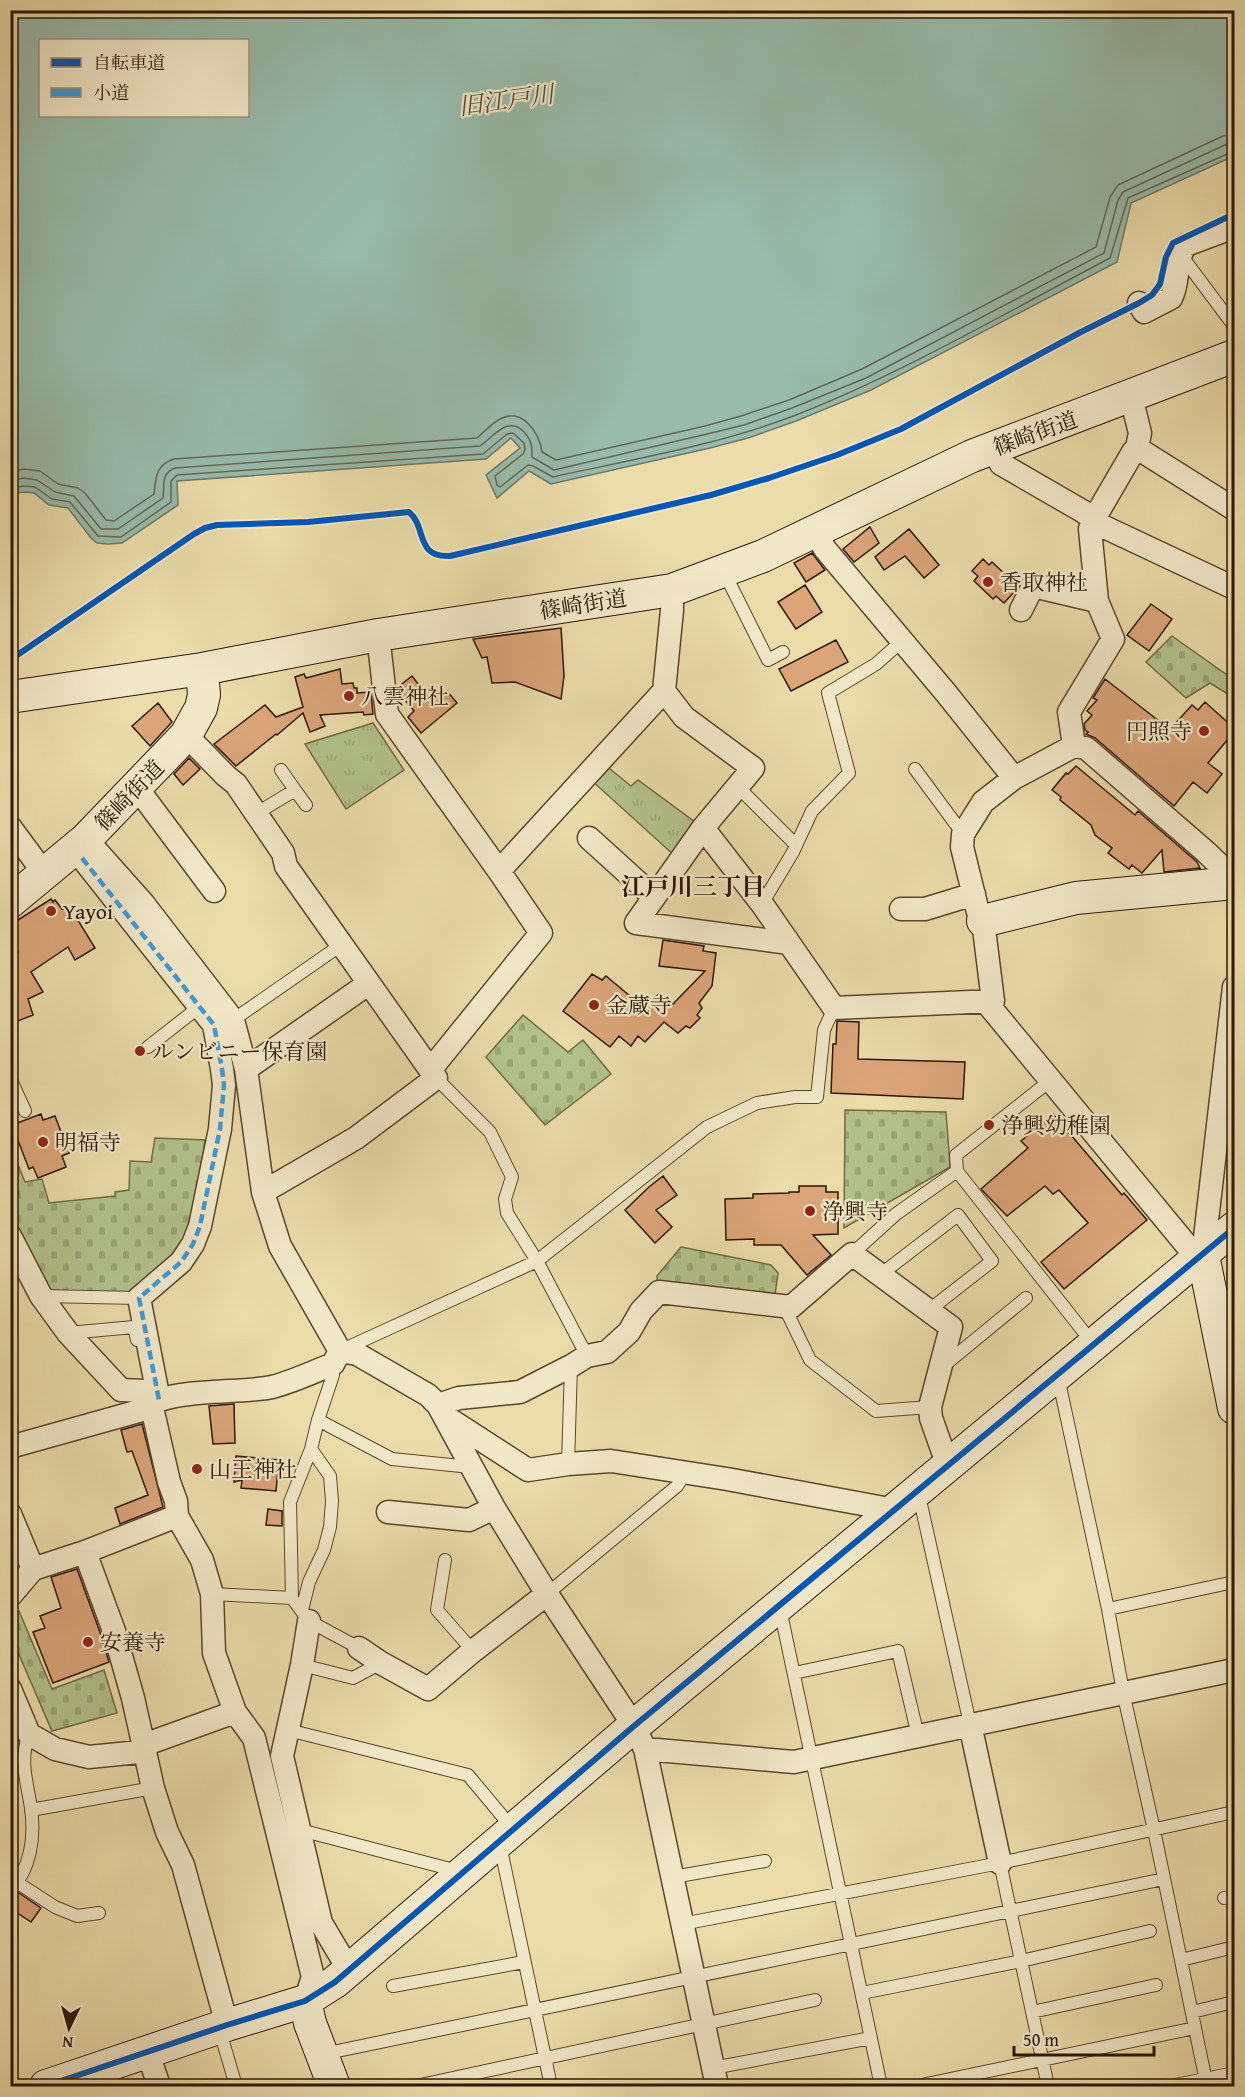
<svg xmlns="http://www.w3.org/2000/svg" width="1245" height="2097" font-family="'Gentium Book Plus','Noto Serif JP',serif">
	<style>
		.cemetery { fill: url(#cemetery-stones); stroke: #706c46; stroke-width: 1.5 }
		.park { fill: url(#park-tufts); stroke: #706c46; stroke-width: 1.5 }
		.water { fill: #98bbac; stroke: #6d7967; stroke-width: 1.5; fill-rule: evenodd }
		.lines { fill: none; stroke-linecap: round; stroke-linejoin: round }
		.shore { stroke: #626856; stroke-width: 1.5 }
		.building { fill: #dba578; stroke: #2d1500; stroke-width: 1.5 }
		.lane-casing { stroke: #5c472a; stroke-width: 14 }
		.street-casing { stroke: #5c472a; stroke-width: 25 }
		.secondary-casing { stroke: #2d1500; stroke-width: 34 }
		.lane { stroke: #f2e8c8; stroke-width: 12 }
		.street { stroke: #f2e8c8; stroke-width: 22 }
		.secondary { stroke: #f2e8c8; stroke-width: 32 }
		.quiet { stroke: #3d9adc; stroke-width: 4.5; stroke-dasharray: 9 4.5; stroke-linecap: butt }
		.cycleway-casing { stroke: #f2e8c8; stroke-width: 10 }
		.cycleway { stroke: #0057b8; stroke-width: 6 }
		.poi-dot { fill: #8f2418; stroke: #f2e8c8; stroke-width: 2 }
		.labels { text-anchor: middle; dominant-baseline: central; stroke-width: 4.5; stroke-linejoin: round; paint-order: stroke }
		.street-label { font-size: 22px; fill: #2d1500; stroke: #f2e8c8 }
		.poi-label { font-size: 22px; fill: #2d1500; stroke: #f2e8c8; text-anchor: start }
		.water-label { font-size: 24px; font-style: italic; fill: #524f3c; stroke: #f2e8c8 }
		.neighbourhood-label { font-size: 24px; font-weight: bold; fill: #2d1500; stroke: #f2e8c8 }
	</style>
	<defs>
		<pattern id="cemetery-stones" width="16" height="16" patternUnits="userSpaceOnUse" patternTransform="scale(1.5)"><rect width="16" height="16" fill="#b2c28c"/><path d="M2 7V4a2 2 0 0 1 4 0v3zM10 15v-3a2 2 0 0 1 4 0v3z" fill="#99a677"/></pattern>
		<pattern id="park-tufts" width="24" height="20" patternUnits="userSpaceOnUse" patternTransform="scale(1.5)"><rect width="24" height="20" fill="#b2c28c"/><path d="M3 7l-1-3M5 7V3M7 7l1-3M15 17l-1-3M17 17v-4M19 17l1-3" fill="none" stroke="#99a677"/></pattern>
	</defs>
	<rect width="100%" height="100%" fill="#ebdcaa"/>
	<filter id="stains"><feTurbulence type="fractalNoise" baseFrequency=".00333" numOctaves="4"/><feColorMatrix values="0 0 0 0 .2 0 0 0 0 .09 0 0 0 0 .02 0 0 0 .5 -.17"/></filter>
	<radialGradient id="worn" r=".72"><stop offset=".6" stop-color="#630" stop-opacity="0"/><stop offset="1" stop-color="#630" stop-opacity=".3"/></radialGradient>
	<path class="cemetery" d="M1172,636L1234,680V698L1210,683L1186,698L1146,662Z
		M523,1015L568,1052L583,1040L611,1074L545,1125L486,1057Z
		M845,1110L946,1112L950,1167L844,1228Z
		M155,1138L205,1140L193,1214L185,1237L174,1259L127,1294L61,1299L41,1285L11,1217L10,1145L25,1182L42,1179L49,1203L115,1196V1192L129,1190L130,1161L151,1162Z
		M681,1247L771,1265L778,1273L775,1295L657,1283V1276Z
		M19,1611L52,1689L104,1670L117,1713L52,1731L11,1636V1616Z"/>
	<path class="park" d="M373,723L404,770L346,809L305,744Z
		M604,764L631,786L638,780L699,825L676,857L590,779Z"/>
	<path class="water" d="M10,11H1234V156L1131,203L1117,262L871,390L796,421L748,438L710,448L551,484L529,471L497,498L486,475L520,448L511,438L486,459L177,481L178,505L122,543L108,544L97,543L91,538L68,508L49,505L34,493L25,492L11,494ZM40,40H248V116H40Z"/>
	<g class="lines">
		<path class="shore" d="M10,472L24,469L40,471L58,484L78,488L85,493L106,520L114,521L154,494C156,478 155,465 174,459L477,438C484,432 491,424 500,419C522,407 540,433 542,452L556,460L705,426L741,416L789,400L862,369L1096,247L1110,197L1118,185L1223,136L1234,134
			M10,481L24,478L37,480L55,492L74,496L101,529H118L163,498C165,486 160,474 175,468L480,446C493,437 508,415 524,432C532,441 532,446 532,457L554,470L707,434L744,425L792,408L866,378L1104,253L1118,200L1123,192L1227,144L1234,143
			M10,488L24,486L35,487L52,499L70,502L98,536L121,537L171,502V481L177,475L483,454L507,434L513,433L524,443L525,449L523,454L495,476L497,485L500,487L528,465L533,466L553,477C633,459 719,445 796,415C905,372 1007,312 1110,258L1128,198L1234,151"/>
	</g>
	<path class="building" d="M870,527L879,543L854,562L843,549Z
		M909,529L939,565L924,578L905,556L884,570L875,557Z
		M812,553L825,570L806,582L794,563Z
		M983,559L989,565L992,562L1007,576L1005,579L1016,590L1004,603L996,596L993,599L974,581L978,576L972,571Z
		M805,585L822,612L796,629L778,602Z
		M1151,604L1172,619L1149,651L1127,635Z
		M561,628L564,676L561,699L515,682L492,683L487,657L482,658L473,639Z
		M836,640L848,662L791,691L779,669Z
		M340,669L342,684L353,683L354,688H357V693L371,692L373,714L364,715L363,712L320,715L325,726L310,732L303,713L277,735L276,734L236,766L214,744L265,705L276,717L303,707L295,677L304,674L306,678Z
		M412,676L429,698L442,688L445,693L447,691L457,703L421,733L408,717L414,711L401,695L398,687Z
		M1105,679L1177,735L1178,733L1173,726L1192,705L1198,710L1205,702L1234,728V732L1208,763L1222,774L1207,793L1193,782L1174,806L1095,738L1086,734L1088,732L1085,730L1084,724L1092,715L1087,711L1097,700L1093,698Z
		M158,703L172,722L150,746L132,726Z
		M189,758L200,769L183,785L174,774Z
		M1076,766L1135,815L1138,811L1197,862L1200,868L1164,872L1162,850L1142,873L1132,865L1129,869L1108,853L1112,848L1095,835L1091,825L1060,800L1061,797L1052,790L1066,773L1068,774Z
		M51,899L53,902L55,900L62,909L64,908L72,920L76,917L95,948L75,960L68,947L31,972L43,992L28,999L33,1015L10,1024V957L18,952L10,941V925Z
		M663,940L704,946L703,951L716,953L712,986L699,1003L702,1008L697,1015L700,1018L690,1028L686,1026L678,1033L664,1022L645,1042L638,1036L631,1046L619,1036L610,1047L563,1011L592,974L602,980L606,976L642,1006L649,998L653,999L659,994L673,1004L705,971L659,966Z
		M837,1021L859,1022L858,1059L965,1062L963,1099L831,1093L833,1044H836Z
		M41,1114L43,1120L55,1116L69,1153L62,1156L66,1167L38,1178L33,1167L29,1169L12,1125Z
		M1053,1114L1122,1195L1124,1193L1147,1220L1064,1289L1041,1262L1088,1223L1059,1190L1053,1194L1045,1186L1007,1216L981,1189L1028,1148L1021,1141Z
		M663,1176L677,1195L656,1210L672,1227L655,1243L625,1210L649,1187Z
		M799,1186H826V1192H838V1234L813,1235L831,1255L807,1275L781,1245H754V1239L726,1240L725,1199L753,1198V1194L789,1193V1192H799Z
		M234,1404L235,1443L213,1444L209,1406Z
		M142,1424L163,1507L120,1524L115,1508L148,1495L132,1451L127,1452L121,1430Z
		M236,1456L279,1460L276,1491L241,1488L242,1480L234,1482Z
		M268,1509L282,1511V1526L266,1525Z
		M77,1569L101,1635L109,1662L53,1683L33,1632L45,1628L40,1616L61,1608L51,1577Z
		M19,1893L41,1908L31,1922L10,1908V1899Z"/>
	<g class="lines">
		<defs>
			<path id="lane" d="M1181,255L1234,326
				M724,572L768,660L783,652
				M915,769L963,834
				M281,770L295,790
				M737,786L796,845
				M257,813L295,790L306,805
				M762,904L793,852L812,811L849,773L828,693L876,664L902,641
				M233,1020L341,945
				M148,1047L203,1004
				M10,1078L25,1111
				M436,1078L490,1132L512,1177L505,1199L507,1213L537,1261L587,1356
				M957,1171L1083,1331
				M852,1254L896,1214L957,1171L956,1155L1051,1080
				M880,1275L958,1215L992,1261L928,1311
				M41,1296L139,1298
				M785,1308L810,1360L876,1411L930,1407
				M68,1333L134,1327L137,1340
				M344,1349L537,1261L707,1127L757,1103L795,1097H817L824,1030L834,1008
				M333,1364V1375L318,1420L311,1449L290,1502L292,1598L309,1621L359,1648
				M942,1367L1026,1298
				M1058,1377L1108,1609L1123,1692L1154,1830L1207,2086
				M318,1420L392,1459L471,1467
				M568,1464L571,1366
				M918,1491L970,1724
				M445,1560L437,1610L473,1651
				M212,1594L292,1598
				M547,1594L677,1486L685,1473
				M780,1609L881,2086
				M1108,1609L1234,1582
				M302,1610L309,1582L324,1550L330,1527L332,1501L330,1476L311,1449
				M302,1665L353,1678L381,1663
				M794,1673L898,1651L918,1736
				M288,1730L468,1775L513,1829
				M31,1810L153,1788
				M300,1830L458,1871
				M500,1845L551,2086
				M1000,1863L1048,2086
				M673,1877L765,1861
				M18,1883L55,1907L77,1916L99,1913
				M10,1891C31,1869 35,1837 31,1808C27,1781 19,1761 29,1734
				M1224,1898L1234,1896
				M682,1924L1000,1863L1234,1812
				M1181,1960L1234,1947
				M393,1986L524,1962
				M862,1993L1021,1961L1150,1931
				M1032,2012L1156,1985
				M1192,2012L1234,2002
				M219,2028L236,2086
				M323,2054L1164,1879
				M713,2068L871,2038
				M416,2086L815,2000
				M917,2086L1195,2028
				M1171,2086L1234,2073"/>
			<path id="street" d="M1139,303L1144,312L1171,298C1180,282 1174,260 1186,245L1234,227
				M993,448L1001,464L1084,512L1098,524L1234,588
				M1137,448L1234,509
				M815,532L825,549L946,693L1014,778
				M672,590V610L664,691L684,717L753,768L703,828L762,904L834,1008L993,1001L983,921L978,912L962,847L963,834L983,802L1014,778L1074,746L1086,748L1206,852L1234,879
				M1021,610L1033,586L1097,601
				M378,635L387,714L499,871L541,933L431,1069
				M186,735L226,776L236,784L283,853L286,866L436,1078L356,1138L263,1192
				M1074,746L1069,712L1113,639L1097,601L1090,529L1094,519L1133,452L1137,448L1140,433L1131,397
				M137,788L214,891
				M10,827L44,873
				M703,828L636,923L789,943
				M589,838L654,897
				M82,858L214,1025L222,1069L224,1085L220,1129L200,1226L193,1244L181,1262L139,1298L159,1400
				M499,871L664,691
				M901,909H925L974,894
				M986,1002L1198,1259
				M246,1069L368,984
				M10,1236L41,1296L68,1333L121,1390L146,1391L151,1403L169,1482L176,1501L177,1516L202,1560L212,1594L214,1653L235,1712L254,1738L313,1977L305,2001
				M1203,1255L1234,987
				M340,1351L357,1354L428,1395L438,1405L494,1508L547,1594L634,1726L645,1749L794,1762L1234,1670
				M438,1405L459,1398L520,1392L571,1366L587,1356L607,1352L629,1332L641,1311L659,1292L791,1307L852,1254L951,1327L930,1407L931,1418L948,1466
				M446,1417L528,1470L568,1464L611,1461L727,1479L895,1510
				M10,1447L146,1409C165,1387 242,1394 272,1387C292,1382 313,1372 333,1364L340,1351L280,1246L263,1192L246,1069L233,1020L143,903L86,839
				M388,1512L469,1520L494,1508
				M10,1514L33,1569
				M85,1552L114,1631L133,1698L153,1788L167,1832L183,1865L227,2025
				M10,1596L33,1569L85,1552L177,1516
				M309,1621L302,1665L282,1756L321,1923L349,1970
				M359,1648L381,1663L428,1689L473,1651L547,1594
				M10,1689L29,1734L55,1749L89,1757L139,1752L152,1742L235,1712
				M970,1724L1000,1863
				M645,1749L717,2086
				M148,2053L159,2086"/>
			<path id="secondary" d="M10,697L202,669L378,635L672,590L763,556L972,456L1234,356
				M10,902L86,839L186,735L201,708L204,695L202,669
				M983,921L1076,898L1234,883
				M1203,1255L1234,1408
				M305,2001L310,2023L334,2086
				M46,2086L227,2025L305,2001L335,1982L634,1726L1234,1228"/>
		</defs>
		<use href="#lane" class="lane-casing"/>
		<use href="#street" class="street-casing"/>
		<use href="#secondary" class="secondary-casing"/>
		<use href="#lane" class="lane"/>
		<use href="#street" class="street"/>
		<use href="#secondary" class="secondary"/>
		<path class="quiet" d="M82,858L214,1025L222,1069L224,1085L220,1129L200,1226L193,1244L181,1262L139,1298L159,1400"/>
		<defs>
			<path id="cycleway" d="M10,660L194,534L205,528L217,525L308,522L409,512C427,527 415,558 450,556L711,495L769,478L837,455L901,429L1079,333L1139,303L1152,295L1160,284L1166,257L1173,243L1234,214
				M46,2086L227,2025L305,2001L335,1982L634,1726L1234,1228"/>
		</defs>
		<use href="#cycleway" class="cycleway-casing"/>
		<use href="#cycleway" class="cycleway"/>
	</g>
	<g class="poi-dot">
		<circle cx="988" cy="582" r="6"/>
		<circle cx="349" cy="696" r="6"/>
		<circle cx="1204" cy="731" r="6"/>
		<circle cx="51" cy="911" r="6"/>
		<circle cx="594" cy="1005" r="6"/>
		<circle cx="140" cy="1051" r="6"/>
		<circle cx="989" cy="1125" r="6"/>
		<circle cx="43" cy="1142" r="6"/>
		<circle cx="810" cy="1211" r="6"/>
		<circle cx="197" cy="1469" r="6"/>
		<circle cx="88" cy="1642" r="6"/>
	</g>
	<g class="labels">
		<g class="street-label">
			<text transform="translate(1035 433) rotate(-20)">篠崎街道</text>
			<text transform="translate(583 604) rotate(-9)">篠崎街道</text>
			<text transform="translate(129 795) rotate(-46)">篠崎街道</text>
		</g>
		<g class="poi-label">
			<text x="1000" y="582">香取神社</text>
			<text x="361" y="696">八雲神社</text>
			<text x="1192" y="731" text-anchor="end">円照寺</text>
			<text x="63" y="911">Yayoi</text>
			<text x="606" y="1005">金蔵寺</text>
			<text x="152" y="1051">ルンビニー保育園</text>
			<text x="1001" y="1125">浄興幼稚園</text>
			<text x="55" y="1142">明福寺</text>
			<text x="822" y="1211">浄興寺</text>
			<text x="209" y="1469">山王神社</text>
			<text x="100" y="1642">安養寺</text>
		</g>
		<g class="water-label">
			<text transform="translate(506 100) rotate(-8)">旧江戸川</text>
		</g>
		<g class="neighbourhood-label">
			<text x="693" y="886">江戸川三丁目</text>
		</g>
	</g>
	<rect width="1245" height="2097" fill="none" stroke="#ebdcaa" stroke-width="36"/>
	<rect x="12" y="12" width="1221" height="2073" fill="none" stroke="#2d1500" stroke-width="3"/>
	<rect x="18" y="18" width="1209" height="2061" fill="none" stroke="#2d1500" stroke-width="1.5"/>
	<rect x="39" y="39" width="210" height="78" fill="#f2e8c8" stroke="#a39478" stroke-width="1.5"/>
	<rect x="51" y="58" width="30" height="9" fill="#0057b8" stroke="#a39478" stroke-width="1.5"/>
	<text x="93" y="69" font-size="18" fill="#2d1500">自転車道</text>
	<rect x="51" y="88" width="30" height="9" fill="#3d9adc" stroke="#a39478" stroke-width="1.5"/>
	<text x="93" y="99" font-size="18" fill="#2d1500">小道</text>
	<g transform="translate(69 2028) rotate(185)" stroke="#f2e8c8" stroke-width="4.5" paint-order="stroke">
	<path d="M0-4.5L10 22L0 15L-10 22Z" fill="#2d1500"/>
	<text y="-9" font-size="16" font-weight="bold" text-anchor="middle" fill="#2d1500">N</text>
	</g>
	<path d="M1014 2046v9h140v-9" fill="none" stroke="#2d1500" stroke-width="3"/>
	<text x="1023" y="2046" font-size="18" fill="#2d1500" stroke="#f2e8c8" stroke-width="4.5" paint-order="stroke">50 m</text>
	<rect width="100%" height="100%" filter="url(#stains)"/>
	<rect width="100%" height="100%" fill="url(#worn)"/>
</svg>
